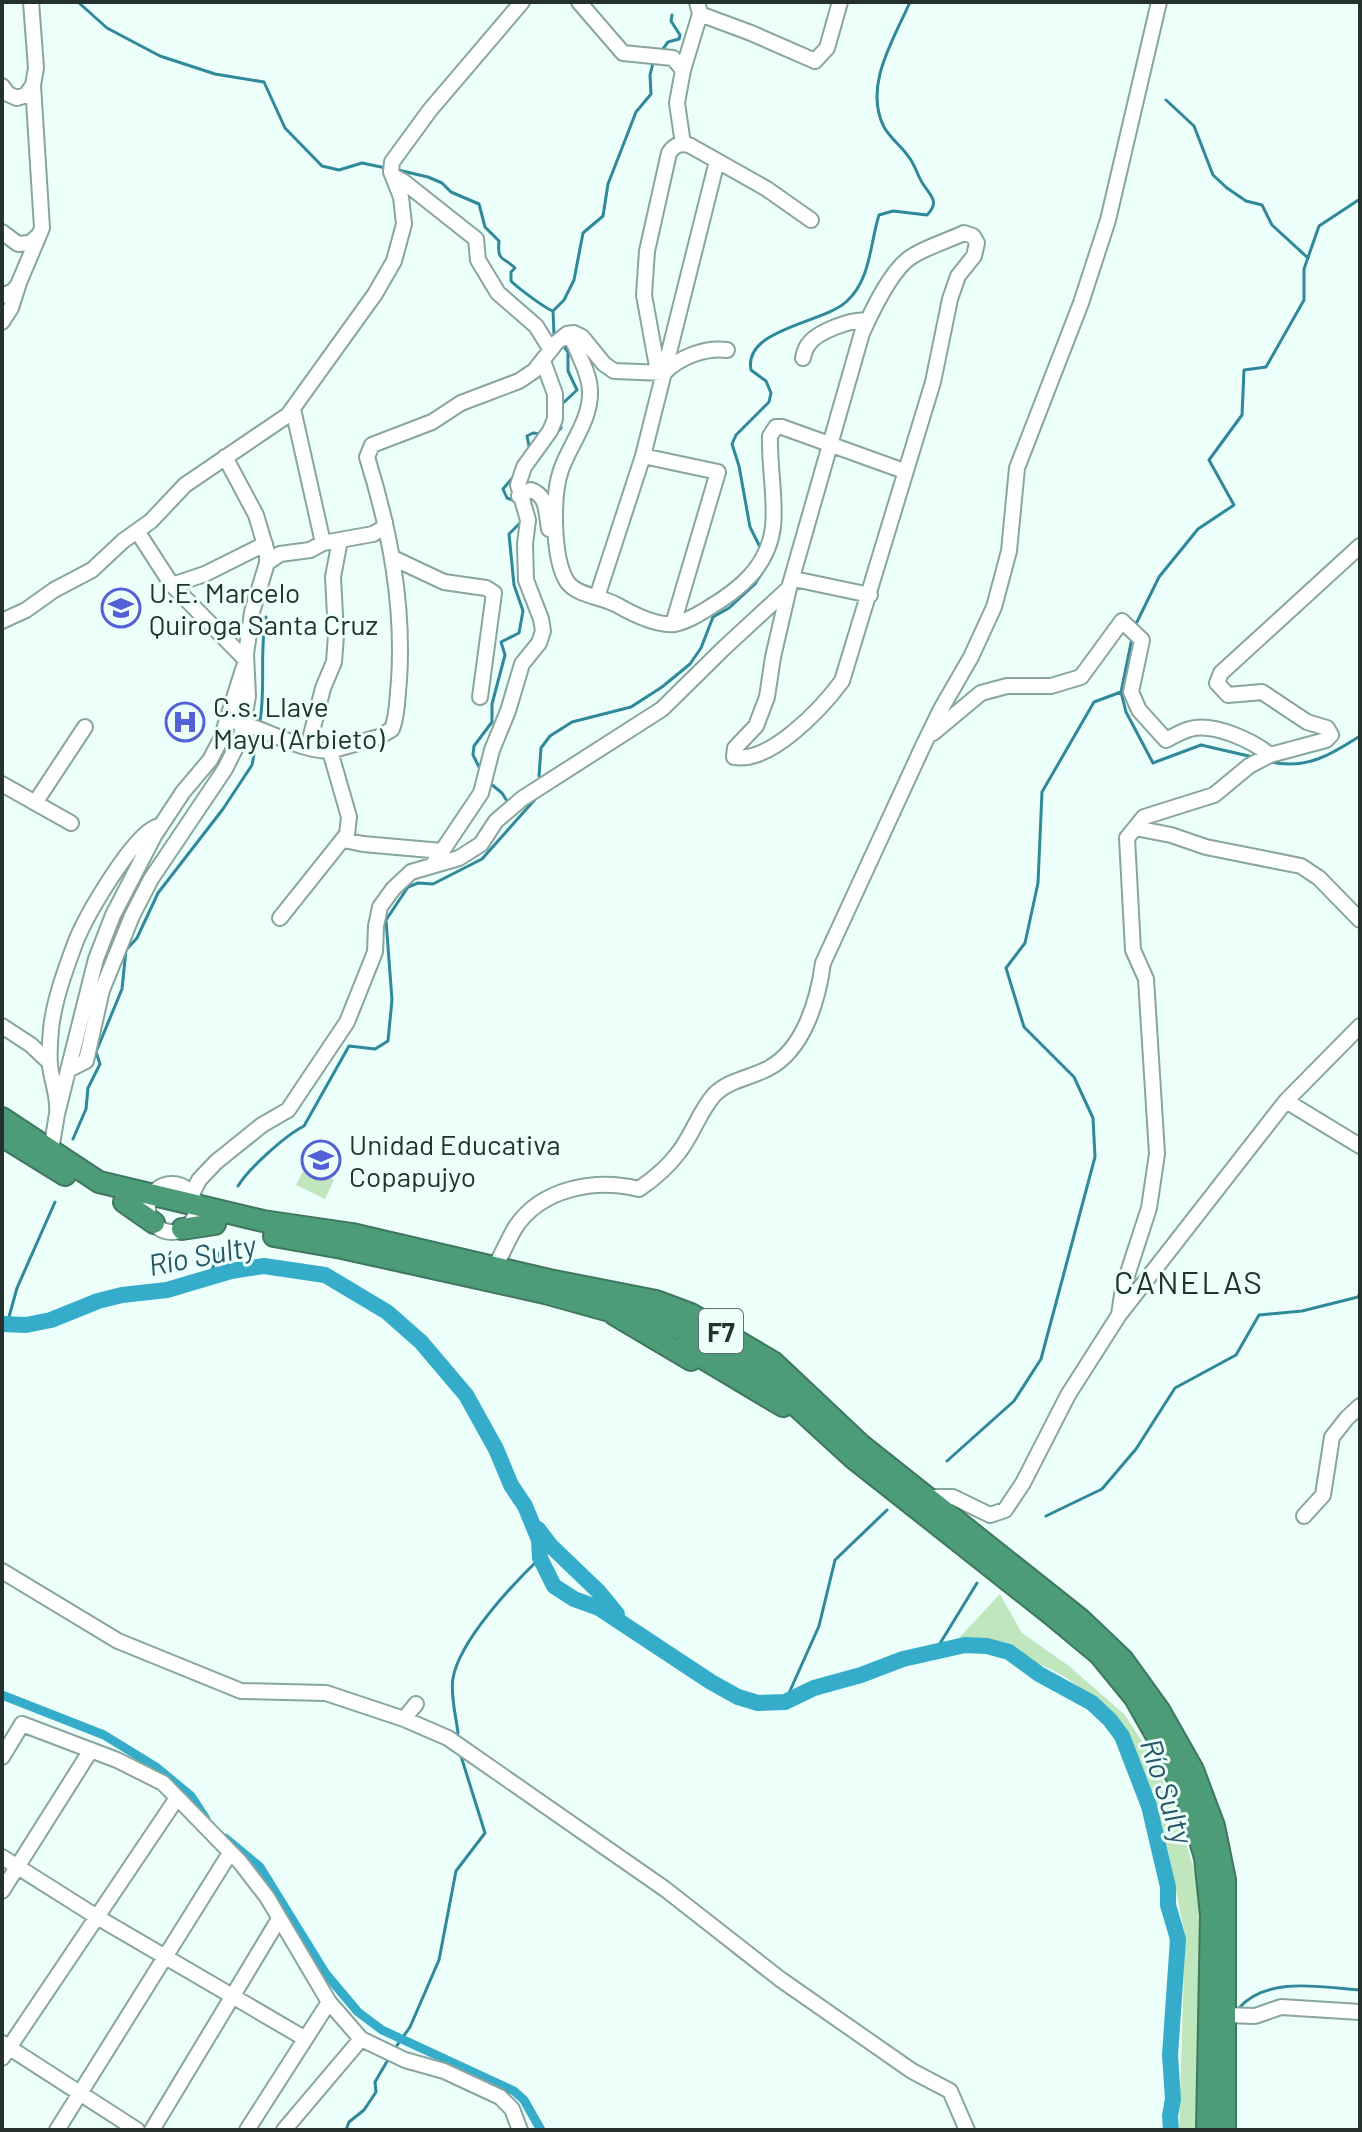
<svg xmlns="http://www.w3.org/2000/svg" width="1362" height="2132" font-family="Barlow,sans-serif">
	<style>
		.green { fill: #bfe6bc }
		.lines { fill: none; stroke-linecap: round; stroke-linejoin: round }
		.stream { stroke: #30889b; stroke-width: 3 }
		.canal { stroke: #35adca; stroke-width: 9 }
		.river { stroke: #35adca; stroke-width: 16 }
		.minor-casing { stroke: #88a59f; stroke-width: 18 }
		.highway-casing { stroke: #3f775e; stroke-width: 24 }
		.minor { stroke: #fff; stroke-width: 14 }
		.highway { stroke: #4d9c78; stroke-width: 20 }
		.labels { text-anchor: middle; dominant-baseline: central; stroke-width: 6; stroke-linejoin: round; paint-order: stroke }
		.shield { fill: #ecfffa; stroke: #616f6b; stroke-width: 2 }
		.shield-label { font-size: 26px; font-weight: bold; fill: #25312e }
		.poi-label { font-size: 28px; fill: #25312e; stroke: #ecfffa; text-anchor: start }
		.water-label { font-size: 30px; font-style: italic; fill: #265764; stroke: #ecfffa }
		.quarter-label { font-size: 32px; letter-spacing: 2px; fill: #25312e; stroke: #ecfffa }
	</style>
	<rect width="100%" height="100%" fill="#ecfffa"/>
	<path class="green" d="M306,1166L334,1180L325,1199L296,1185Z
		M1000,1594L1022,1633L1069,1666L1125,1715L1156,1763L1182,1831L1198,1882L1202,1919L1201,2038L1196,2130H1179L1185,1936L1168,1850L1131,1738L1108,1707L1062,1675L1033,1661L1004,1642L958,1639Z"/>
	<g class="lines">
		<path class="stream" d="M78,2L107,28L160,56L215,74L264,82L285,128L322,166L339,170L362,163L386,168
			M660,53L668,42L679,39L680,35L671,21L672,15
			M1166,100L1194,126L1213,175L1227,188L1246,201L1262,205L1272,225L1308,258
			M398,170L428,177L442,183L451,192L479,204L485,227L499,241C497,262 503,256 515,268L511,272V281C518,288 546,309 553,311L554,335
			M554,310L564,300L574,280L583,233L603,216L608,184L636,112L651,94L650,75L653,63
			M561,405L577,390L568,371V352L562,344
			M555,434L561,428L560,420
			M529,446L527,436L533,433L540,434
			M514,476L503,489L507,498L515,501
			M761,549L750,527L739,466L732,444L736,435L769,402L771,393L766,381L751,370C743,329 823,323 846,302C871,280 870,243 879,215L893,211L927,215C940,202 931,196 923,184C917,175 915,164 908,156C901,146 890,138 884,127C863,86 894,39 910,2
			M1135,626L1159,577L1198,529L1234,505L1209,460L1242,415L1244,370L1266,367L1304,300V269L1319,226L1360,199
			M1121,692L1132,638
			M260,721C266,686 259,653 266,617
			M1271,762C1307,770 1332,754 1360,736
			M480,769L473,755L474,746L492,722V704L505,655L501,642L519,633L523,611L514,585L509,534L522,521
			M539,776L541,748L550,736L572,722L631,707L662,687L690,664L701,648L713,617L729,608L755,584L765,568
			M491,784L502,793L507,801
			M73,1139L86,1109L88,1088L100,1064L96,1052L122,989L126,950L137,938L158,893L223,809L252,765L258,734
			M238,1186C249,1168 286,1135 304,1126L349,1046L375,1049L388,1041L392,1000L386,920L408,887L418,883L433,884L482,859L538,796
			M209,1276L221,1250
			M7,1324L17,1288L55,1202
			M947,1461L1014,1401L1041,1359L1095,1157L1093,1118L1074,1077L1024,1027L1006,968L1025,943L1038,883L1042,792L1094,702L1121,692L1126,712L1153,763L1201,745L1253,757
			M1046,1516L1102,1489L1136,1449L1175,1388L1236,1355L1259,1315L1302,1311L1358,1297L1360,1293
			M936,1650L977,1583
			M785,1702L819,1626L835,1560L887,1510
			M458,1733C456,1716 450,1694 453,1678C460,1640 512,1585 540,1558
			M1239,2008C1267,1976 1321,1987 1360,1990
			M393,2051L410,2027L439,1960L456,1871L485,1833L460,1753
			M346,2130L349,2122L364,2110L376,2092L375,2082L389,2058"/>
		<path class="canal" d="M2,1695L104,1735L156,1767L191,1796L206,1819
			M225,1838L260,1867L326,1974L358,2012L382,2030L514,2091L524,2100L541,2130"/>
		<path class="river" d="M2,1324L26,1325L51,1320L98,1301L122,1295L167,1290L231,1271L264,1266L325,1275L387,1312L421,1342L466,1395L496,1449L511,1485L525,1506L539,1540L540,1558L554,1586L574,1599L599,1608L711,1682L738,1697L758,1703L785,1702L814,1688L861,1675L903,1659L965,1645L987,1646L1009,1652L1039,1674L1092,1703L1110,1720L1122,1736L1149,1806L1168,1887V1905L1178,1939L1170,2055L1173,2099L1170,2116L1171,2130
			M538,1529L551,1546L599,1592L617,1614"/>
		<defs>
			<path id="minor" d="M579,2L623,53L673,58L683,70L677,103L683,144
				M697,2L700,14L751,33L815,61L827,48L840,2
				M683,70L700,14
				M2,86L8,94L17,98L26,95L33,85
				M393,176L404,182L476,239L478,260L498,293L536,326L551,350
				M2,232L18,244L30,243L39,235
				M964,233L973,236L977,243L974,256L958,276L950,299L933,382L842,681C822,708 770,764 734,757L735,748L756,726L767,697L773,657L789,588L862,333C872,311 891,270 911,257C926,247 947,241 964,233Z
				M2,296L13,291L18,285L42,228L33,85L36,68L31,2
				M2,322L11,308L18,286
				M563,337L571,339L575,345C580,359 590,375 590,391C591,420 570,444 561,470C552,496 553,554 565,578C573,596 601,596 617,605C631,613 657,626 674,624C686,622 697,615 707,609C739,590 768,567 773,527C776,498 769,466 770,436L776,427H782L904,471
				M803,358C804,353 805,349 808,345C816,332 853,318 867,321
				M658,372L644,295L647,251L669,153C674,145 680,143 689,145L767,189L811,220
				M293,409L323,543
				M643,456L718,472L673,624
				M519,496L531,490C548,496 546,513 549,529
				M393,558L444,582L486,588L494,593L480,697
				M267,563L280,554L310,550L323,543L373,534L383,528L385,522
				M794,579L870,595
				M172,585L205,574L265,544
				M597,597L643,456L717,161
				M2,621L26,610L54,590L92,570L123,541L151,521L185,485L288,415L375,294L394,261L404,224L401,197L391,172L392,162L430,110L522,2
				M228,720C264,726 294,750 330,751L379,737L392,729C398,714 397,697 399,681C404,604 390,531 367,457L372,445L432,422L461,403L519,381L534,371L557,342L567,334L574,333L582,337L604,364L614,371L664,373C679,357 706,347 727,350
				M933,733L981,693L1007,686H1051L1081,677L1122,621L1142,640L1131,692L1139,710L1166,740C1174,736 1182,731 1190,729C1213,722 1253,741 1270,755
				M308,747L323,688L334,662L336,635L333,577L340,540
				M2,784L71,823
				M35,803L85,727
				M1135,828L1171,835L1206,847L1301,866L1319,878L1360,920
				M344,840L363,844L442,851
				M432,866L481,793L492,750L508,711L522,664L539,643L543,631L541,619L526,580L525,544L528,520L518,485L524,467L550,431L555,419V394L543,361
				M280,918L347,834L349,817L330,751
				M2,1026L31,1045L50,1063
				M70,1069L86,1061L102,990L132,916L151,879L225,769L241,737L248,696L246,654L252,612L267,563V552L256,515L225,457
				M1286,1101L1360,1146
				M57,1114L96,959L113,915L154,836L183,792L210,760L221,739L246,660L172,585L137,531
				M51,1150C53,1138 55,1126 57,1114C59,1098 52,1082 50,1066C49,1054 50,1041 51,1029C54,1000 66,968 76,941C87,914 132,837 156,827
				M148 1208a24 24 0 1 1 48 0a24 24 0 1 1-48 0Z
				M192,1194L199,1180L216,1162L262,1125L288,1110L347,1022L375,952L376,926L380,907L393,889L411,872L459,858L481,844L496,821L523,798L662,709L724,648L789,588
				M495,1267C502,1254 508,1240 515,1228C541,1188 596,1178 639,1189C655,1178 668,1167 679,1152C693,1134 699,1112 714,1095C728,1080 751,1078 769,1068C804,1049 818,1000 823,963L923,746L941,709L971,657L994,607L1009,551L1017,468L1081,303L1108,220L1159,2
				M1119,1315L1123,1288L1149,1208L1157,1154L1146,979L1133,950L1127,838L1144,817L1214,795L1249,766L1270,755L1326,740L1331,735L1327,728L1307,722L1262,692L1228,695L1217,683L1221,673L1360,546
				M928,1497H953L990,1515L1005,1510L1023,1483L1068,1395L1119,1315L1286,1101L1360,1026
				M1304,1516L1323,1495L1332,1437L1347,1418L1360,1406
				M2,1571L118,1641L241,1691L326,1693L404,1719L448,1738L665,1889L780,1979L912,2071L950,2091L967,2130
				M404,1719L416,1704
				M2,1757L22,1724L117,1760L163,1783L240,1862L267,1897L329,2002L361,2039L405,2060L444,2071L500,2097L512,2109L520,2130
				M2,1857L97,1917L304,2038
				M2,1891L91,1750
				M1226,2015L1255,2016L1281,2007L1360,2012
				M2,2043L137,2130
				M2,2058L177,1798
				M57,2130L230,1853
				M152,2130L279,1919
				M247,2130L329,2002
				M284,2130L361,2039"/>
			<path id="highway" d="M2,1118L99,1182L263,1221L352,1234L549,1280L656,1301L691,1314L773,1362L861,1445L1080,1619L1123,1660L1159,1710L1193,1770L1214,1826L1225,1880V2130
				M2,1136L65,1175
				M124,1202L154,1223
				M182,1229L215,1224
				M274,1236L342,1248L545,1293L617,1313
				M604,1309L647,1316L679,1329L768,1380L852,1457L1052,1615L1099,1654L1135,1698L1164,1749L1191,1809L1205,1858L1211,1915L1207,2130
				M615,1315L691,1360
				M684,1347L783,1406"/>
		</defs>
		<use href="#minor" class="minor-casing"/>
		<use href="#highway" class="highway-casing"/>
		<use href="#minor" class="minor"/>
		<use href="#highway" class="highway"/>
	</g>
	<defs>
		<symbol id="school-ring" viewBox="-11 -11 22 22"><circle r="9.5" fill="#ecfffa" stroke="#5360d6" stroke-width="1.5"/><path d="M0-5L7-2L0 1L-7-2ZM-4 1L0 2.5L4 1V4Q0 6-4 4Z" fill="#5360d6"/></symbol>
		<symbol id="hospital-ring" viewBox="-11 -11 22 22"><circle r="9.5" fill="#ecfffa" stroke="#5360d6" stroke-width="1.5"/><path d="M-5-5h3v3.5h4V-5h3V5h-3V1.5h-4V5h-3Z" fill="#5360d6"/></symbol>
	</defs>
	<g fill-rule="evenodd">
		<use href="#school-ring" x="99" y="586" width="44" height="44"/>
		<use href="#hospital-ring" x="163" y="700" width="44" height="44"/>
		<use href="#school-ring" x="299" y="1138" width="44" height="44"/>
	</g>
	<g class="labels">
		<rect class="shield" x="699" y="1309" width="44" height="44" rx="6"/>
		<g class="shield-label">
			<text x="721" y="1331">F7</text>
		</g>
		<g class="poi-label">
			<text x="149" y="592">U.E. Marcelo<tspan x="149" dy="32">Quiroga Santa Cruz</tspan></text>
			<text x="213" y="706">C.s. Llave<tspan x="213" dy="32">Mayu (Arbieto)</tspan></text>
			<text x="349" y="1144">Unidad Educativa<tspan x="349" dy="32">Copapujyo</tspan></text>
		</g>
		<g class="water-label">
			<text transform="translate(202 1254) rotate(-11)">Río Sulty</text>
			<text transform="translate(1168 1791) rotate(72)">Río Sulty</text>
		</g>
		<g class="quarter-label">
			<text x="1189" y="1281">CANELAS</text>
		</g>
	</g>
	<rect width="1362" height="2132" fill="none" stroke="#25312e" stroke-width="8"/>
</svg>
